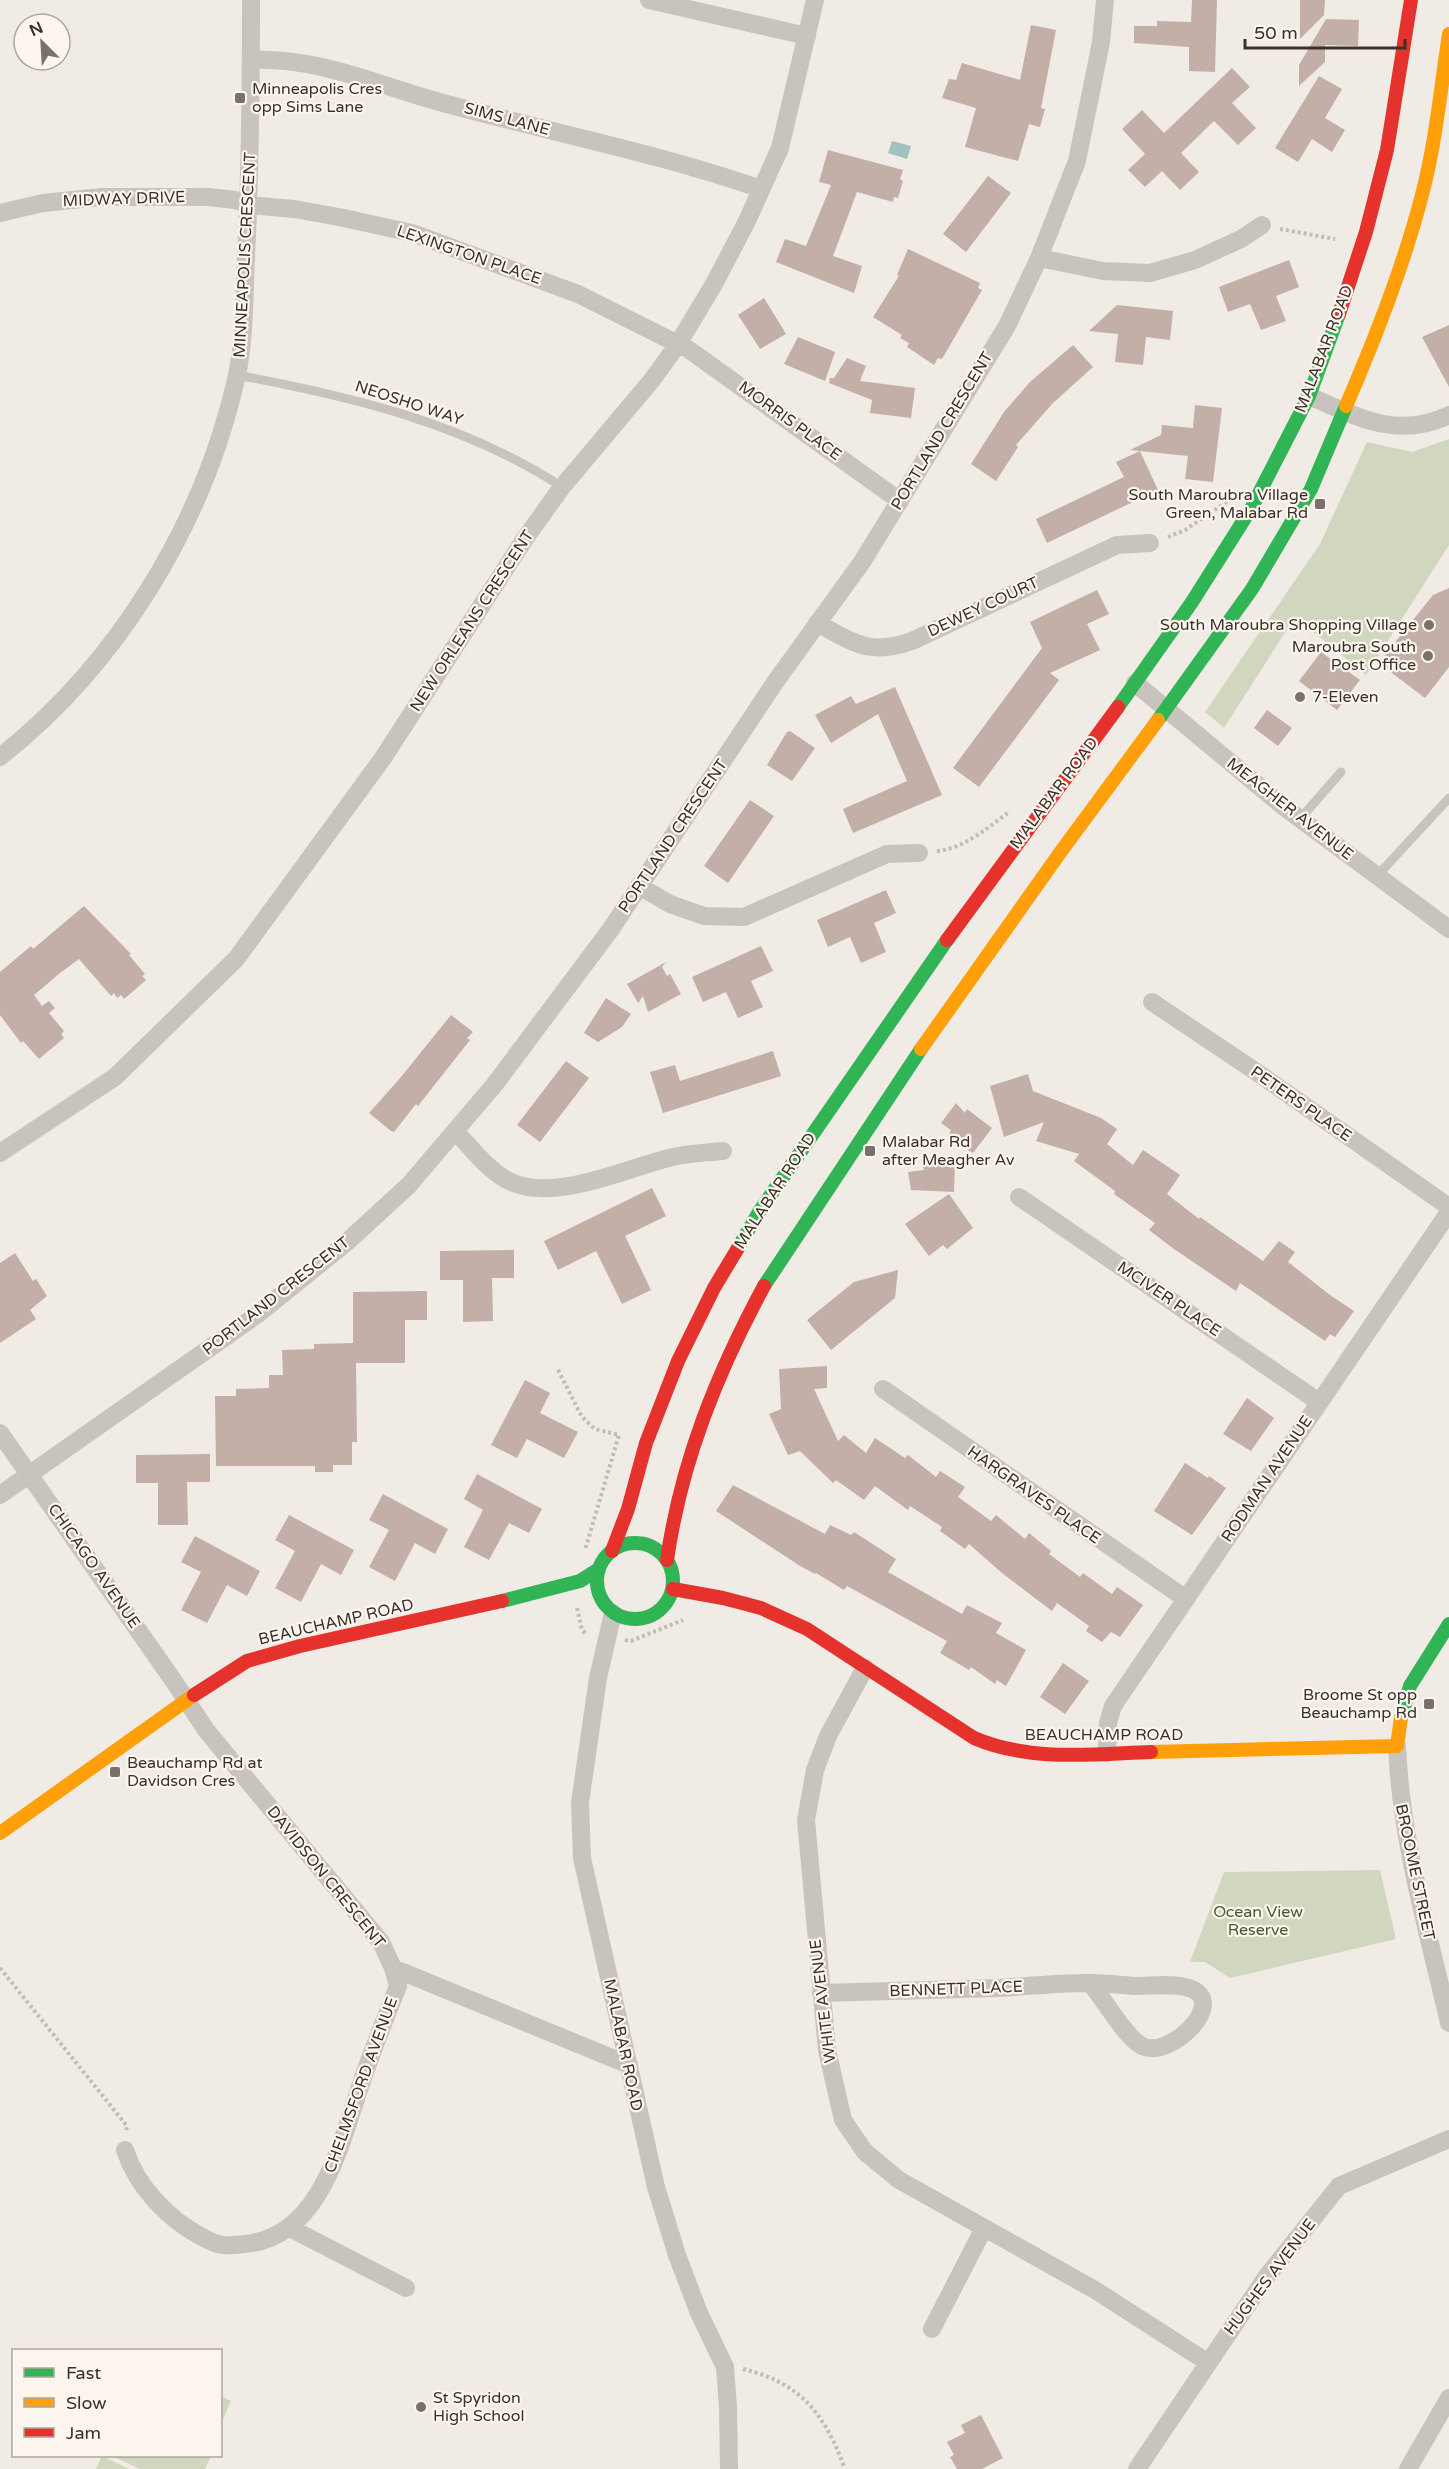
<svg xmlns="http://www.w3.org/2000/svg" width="1449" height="2469" font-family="'Varela Round',sans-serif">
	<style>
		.green { fill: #d1d6bf }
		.water { fill: #a1c2c1 }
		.building { fill: #c3afa7 }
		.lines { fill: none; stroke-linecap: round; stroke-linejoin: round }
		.path { stroke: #c2bbb6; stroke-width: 4; stroke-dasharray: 3 3; stroke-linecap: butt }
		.lane { stroke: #c9c3be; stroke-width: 9 }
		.street { stroke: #c9c3be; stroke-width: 18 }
		.fast { stroke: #30b455; stroke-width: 14 }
		.slow { stroke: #ff9f0a; stroke-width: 14 }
		.jam { stroke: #e5322d; stroke-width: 14 }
		.poi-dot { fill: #7a716c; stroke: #fbf5ee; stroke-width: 2 }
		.labels { text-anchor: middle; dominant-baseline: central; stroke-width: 4.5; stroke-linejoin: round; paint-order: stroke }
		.poi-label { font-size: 16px; fill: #3b302b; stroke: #fbf5ee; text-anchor: start }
		.street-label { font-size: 16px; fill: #3b302b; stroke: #fbf5ee }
		.park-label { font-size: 16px; fill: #4a5a2e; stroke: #fbf5ee }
	</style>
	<rect width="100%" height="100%" fill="#f0ebe5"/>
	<path class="green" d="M1449,439V545L1366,675L1295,617L1224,728L1205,712L1320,544L1367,442L1412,452Z
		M1380,1870L1396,1939L1230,1978L1205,1962H1190L1224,1872Z
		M221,2396L231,2401L221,2424Z
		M102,2456L129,2469H96Z
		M112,2456H211L205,2469H140Z"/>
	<path class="water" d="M892,141L911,146L907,159L888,153Z"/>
	<path class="building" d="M1192,0H1217L1215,72L1189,71V47L1134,43V26H1157V21L1191,22Z
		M1300,0H1325L1324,15L1300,39Z
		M1326,19L1359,20L1358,46L1325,45V62L1299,86V65Z
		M1031,25L1056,30L1041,108L1045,109L1040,127L1029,124L1018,161L965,147L976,108L942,98L949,79L956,80L962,63L1020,80Z
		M1232,68L1250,87L1232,103L1256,128L1238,145L1214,121L1181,153L1199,172L1180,190L1162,171L1145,187L1128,170L1145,154L1122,129L1142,110L1164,133Z
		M1319,76L1342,89L1325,118L1345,130L1332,152L1312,139L1298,162L1275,148Z
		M828,150L903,170L900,179L903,181L898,198L894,197L893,202L857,192L833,256L862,266L854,293L776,262L785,239L806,246L831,185L819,182Z
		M988,176L1011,193L966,252L943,234Z
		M908,249L980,283L978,288L982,290L942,359L938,358L934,365L907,347L909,343L900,338L902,335L873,317L899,276L897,275Z
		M1289,260L1299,287L1276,296L1286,321L1261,330L1250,304L1228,312L1219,287Z
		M764,298L786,334L760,349L738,315Z
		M1117,305L1173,311L1170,340L1146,337L1143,365L1115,362L1118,334L1089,331Z
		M1449,325V387L1422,337Z
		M798,337L835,352L825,381L784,364Z
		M1073,345L1093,367L1053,403L1016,445L1018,447L996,481L971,464L1004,412L1030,382Z
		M847,358L866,366L860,381L915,388L911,418L870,413L872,400L829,383L830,378H834Z
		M1195,405L1222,408L1213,482L1185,479L1188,456L1130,450L1161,435L1162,425L1193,428Z
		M1140,451L1158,490L1047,543L1036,519L1124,477L1116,462Z
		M1449,588V667L1425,698L1384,667L1390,660L1385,655L1433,595Z
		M1097,590L1109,614L1087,624L1100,650L1050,673L1059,680L979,787L953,768L1042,648L1030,622Z
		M1321,652L1360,680L1337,710L1299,681Z
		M895,687L942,795L853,833L843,809L907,781L878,714L831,743L815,715L851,696L856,704Z
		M1267,710L1292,728L1278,746L1254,728Z
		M790,731L815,748L792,781L767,765L787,732Z
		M750,800L774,816L728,883L704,866Z
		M886,890L896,913L874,923L886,952L861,963L850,937L828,947L817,920Z
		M84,906L131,954L129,955L145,974L142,976L146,980L124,999L121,995L117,998L114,993L111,996L79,959L60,973L34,995L42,1006L49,1001L55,1008L49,1013L64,1031L61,1034L64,1038L39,1059L23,1041L21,1043L0,1015V972L31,946L33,949Z
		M761,946L773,971L751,981L763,1007L738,1018L726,992L703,1002L692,977Z
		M666,962L662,967L667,976L670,974L681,994L648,1012L643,996L638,1003L627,984Z
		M606,998L631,1014L622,1027L598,1042L584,1033Z
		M451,1015L473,1032L467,1038L470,1040L418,1106L416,1104L394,1132L391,1131L369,1113L401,1077Z
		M773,1051L781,1076L663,1113L650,1072L675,1065L680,1081Z
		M566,1061L589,1078L540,1142L517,1125Z
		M1028,1074L1033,1091L1101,1118L1117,1129L1107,1144L1133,1165L1143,1150L1180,1175L1167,1194L1199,1219L1200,1217L1263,1261L1279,1241L1295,1252L1288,1262L1330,1295L1354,1311L1335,1337L1330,1334L1325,1341L1240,1283L1236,1291L1174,1249L1149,1230L1155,1223L1114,1194L1115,1191L1074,1161L1079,1154L1036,1141L1044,1122L1004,1137L990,1086Z
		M956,1103L965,1113L967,1109L992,1128L973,1153L948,1137L951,1130L941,1123Z
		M955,1161L954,1192L911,1190L908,1172L924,1170L922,1164Z
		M652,1188L666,1216L625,1236L651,1290L622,1304L596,1251L558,1270L544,1241Z
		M949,1194L973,1228L947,1249L943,1245L929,1256L905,1224Z
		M514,1250V1278H492L493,1321L463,1322V1280H440V1251Z
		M15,1253L33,1281L36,1279L47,1296L30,1310L36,1319L0,1343V1263Z
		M898,1270L895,1298L831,1350L807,1320L854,1282Z
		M427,1291V1320H405V1363H356L357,1442H352V1465H333V1472H315V1466H216L215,1396H236V1389L269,1388V1375H283L282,1350L314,1349V1344L353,1343V1292Z
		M827,1366V1388L814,1389L838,1441L844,1435L866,1453L875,1438L905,1458L908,1455L936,1477L940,1471L965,1487L958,1497L991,1521L996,1515L1025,1539L1029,1533L1051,1551L1049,1554L1080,1577L1083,1573L1112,1594L1117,1587L1143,1605L1120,1637L1111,1632L1102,1642L1086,1631L1089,1626L1057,1603L1052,1611L1002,1573L969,1544L965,1549L940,1531L942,1527L910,1506L908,1510L875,1486L864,1500L836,1480L833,1483L800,1451L788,1455L769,1414L781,1409L779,1369Z
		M525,1380L550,1393L540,1413L578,1432L564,1458L527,1439L517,1458L491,1445Z
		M1247,1398L1274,1418L1251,1451L1223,1434Z
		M210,1454V1482H187L188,1525H158V1483H136V1455Z
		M1185,1463L1208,1478L1209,1476L1226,1488L1192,1535L1154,1511Z
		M477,1474L542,1509L529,1533L509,1523L489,1560L464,1547L483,1510L464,1499Z
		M733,1485L825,1534L830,1525L851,1535L854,1532L896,1559L888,1572L962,1614L967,1605L1002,1623L996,1633L1026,1650L1006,1686L997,1680L995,1684L971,1667L969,1670L940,1653L947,1641L847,1586L844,1590L816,1573L815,1574L800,1566L716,1511Z
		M383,1494L448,1529L435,1554L415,1543L395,1581L369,1567L389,1530L369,1520Z
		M289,1515L354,1550L341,1575L321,1564L301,1602L275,1588L295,1551L275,1540Z
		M195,1536L260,1571L247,1596L227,1585L207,1623L181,1610L201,1572L181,1562Z
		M1063,1663L1089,1681L1065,1714L1040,1697Z
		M981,2415L1003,2458L982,2469H957L950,2457L954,2455L947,2442L965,2433L961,2425Z"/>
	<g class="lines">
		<path class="path" d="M1280,229L1335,239
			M1168,537L1185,530L1228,501
			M937,851C963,849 989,827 1009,812
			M558,1370L582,1417L595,1429L619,1435L585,1550
			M577,1608L582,1630L587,1635
			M625,1640L631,1641L683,1620
			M0,1968L127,2126L126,2133
			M743,2369C802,2383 825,2415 845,2469"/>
		<path class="lane" d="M237,375C349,396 465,423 562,487
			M1300,819L1341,772
			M1377,876L1449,798"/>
		<path class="street" d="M649,0L807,36
			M251,60C317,57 375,84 436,101C544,131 655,152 761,189
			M0,213L43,203L102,197H208L235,200L249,205L294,209L339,217L412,233L578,294L688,349L900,501
			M1039,258L1103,271L1150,273L1195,260L1241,239L1262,225
			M1309,396C1357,417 1398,440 1449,415
			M817,623C854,643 869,656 912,641L1117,545L1150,543
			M1135,683L1284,807L1449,929
			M0,757C119,663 204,523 237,375C245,337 244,297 246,258C250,172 251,86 251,0
			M639,886L670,904L704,916L744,917L887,854L919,853
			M1152,1002L1258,1073L1449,1207
			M455,1131C471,1147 487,1170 509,1181C553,1203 624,1169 669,1158C686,1153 705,1153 723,1151
			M0,1153L115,1077L236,959L383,758L524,540L562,487L652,380L678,344L714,284L747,221L780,148L815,0
			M1019,1197L1319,1402
			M883,1389L1186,1599
			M0,1433L173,1680L206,1730L381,1942L393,1968L629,2065
			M0,1495L258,1314L347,1242L409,1185L495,1084L611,929L776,681L862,562L1007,326L1039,258L1077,161L1101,42L1105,0
			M613,1613L598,1678L580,1803L582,1858L656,2187L677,2255L699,2313L725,2367L728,2407L729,2469
			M865,1668L828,1736L815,1770L806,1820L827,2050L843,2120L865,2152L899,2180L1095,2290L1207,2362
			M1397,1746C1401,1841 1428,1931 1449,2023
			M1107,1753L1108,1723L1113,1706L1449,1212
			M821,1993C880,1991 940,1990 999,1988C1029,1986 1059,1983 1089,1983C1105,1983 1120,1985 1135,1986C1152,1986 1173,1983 1189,1988C1230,2001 1170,2060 1142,2046C1125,2037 1105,2000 1090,1983
			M125,2150C137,2187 168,2219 202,2237C220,2247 225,2246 245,2244C321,2237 340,2144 361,2084C372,2051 385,2019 398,1986L393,1968
			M290,2228L406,2288
			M932,2329L984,2228
			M1137,2469L1267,2276L1339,2186L1449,2139
			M1408,2469L1449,2398"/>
		<path class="fast" d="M1118,707L1192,602L1252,507L1309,396L1339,314
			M1158,720L1252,589L1311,489L1346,406
			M738,1248L759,1212L947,940
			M764,1286L921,1049
			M597 1581a38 38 0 1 1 76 0a38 38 0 1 1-76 0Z
			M502,1601L580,1581L599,1569
			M1401,1718L1410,1686L1449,1624"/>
		<path class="slow" d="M1346,406C1376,336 1404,265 1423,191C1436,140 1441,86 1449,34
			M921,1049L1062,850L1158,720
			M1151,1752L1397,1746L1401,1718
			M0,1833L194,1695"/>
		<path class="jam" d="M1339,314L1366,232L1387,150L1411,0
			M947,940L1118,707
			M612,1551L628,1509L646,1443L678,1361L714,1288L738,1248
			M667,1560C681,1462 717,1373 764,1286
			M673,1589L723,1598L761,1608L807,1629L974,1738C1030,1762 1092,1754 1151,1752
			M194,1695L247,1661L300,1646L502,1601"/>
	</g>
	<g class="poi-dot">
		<rect x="234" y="92" width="12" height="12" rx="3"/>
		<rect x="1314" y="498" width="12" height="12" rx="3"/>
		<circle cx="1429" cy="625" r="6"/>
		<circle cx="1428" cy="656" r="6"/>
		<circle cx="1300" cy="697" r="6"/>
		<rect x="864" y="1145" width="12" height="12" rx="3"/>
		<rect x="1423" y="1698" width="12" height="12" rx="3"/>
		<rect x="109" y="1766" width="12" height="12" rx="3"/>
		<circle cx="421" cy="2407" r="6"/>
	</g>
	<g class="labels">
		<g class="poi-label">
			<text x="252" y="89">Minneapolis Cres<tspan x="252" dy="18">opp Sims Lane</tspan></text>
			<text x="1308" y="495" text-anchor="end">South Maroubra Village<tspan x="1308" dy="18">Green, Malabar Rd</tspan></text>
			<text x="1417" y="625" text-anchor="end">South Maroubra Shopping Village</text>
			<text x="1416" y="647" text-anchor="end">Maroubra South<tspan x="1416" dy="18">Post Office</tspan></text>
			<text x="1312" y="697">7-Eleven</text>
			<text x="882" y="1142">Malabar Rd<tspan x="882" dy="18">after Meagher Av</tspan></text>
			<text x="1417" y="1695" text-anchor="end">Broome St opp<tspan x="1417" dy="18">Beauchamp Rd</tspan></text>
			<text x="127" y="1763">Beauchamp Rd at<tspan x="127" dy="18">Davidson Cres</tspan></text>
			<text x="433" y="2398">St Spyridon<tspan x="433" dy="18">High School</tspan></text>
		</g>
		<g class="street-label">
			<text transform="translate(507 119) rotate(15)">SIMS LANE</text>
			<text transform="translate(124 199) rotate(-2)">MIDWAY DRIVE</text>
			<text transform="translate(245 255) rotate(-87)">MINNEAPOLIS CRESCENT</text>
			<text transform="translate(469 255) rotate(19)">LEXINGTON PLACE</text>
			<text transform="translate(1324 349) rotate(-69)">MALABAR ROAD</text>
			<text transform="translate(409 403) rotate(18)">NEOSHO WAY</text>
			<text transform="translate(790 421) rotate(36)">MORRIS PLACE</text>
			<text transform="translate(942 431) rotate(-59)">PORTLAND CRESCENT</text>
			<text transform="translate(983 607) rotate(-25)">DEWEY COURT</text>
			<text transform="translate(472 621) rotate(-57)">NEW ORLEANS CRESCENT</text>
			<text transform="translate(1054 793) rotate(-53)">MALABAR ROAD</text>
			<text transform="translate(1290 809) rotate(38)">MEAGHER AVENUE</text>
			<text transform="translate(673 836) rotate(-56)">PORTLAND CRESCENT</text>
			<text transform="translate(1301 1104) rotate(35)">PETERS PLACE</text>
			<text transform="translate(775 1191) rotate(-57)">MALABAR ROAD</text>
			<text transform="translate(276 1296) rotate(-38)">PORTLAND CRESCENT</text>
			<text transform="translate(1169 1299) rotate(34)">MCIVER PLACE</text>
			<text transform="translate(1267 1479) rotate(-56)">RODMAN AVENUE</text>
			<text transform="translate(1034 1495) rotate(35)">HARGRAVES PLACE</text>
			<text transform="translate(94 1566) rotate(55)">CHICAGO AVENUE</text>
			<text transform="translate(336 1622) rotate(-13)">BEAUCHAMP ROAD</text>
			<text x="1104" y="1735">BEAUCHAMP ROAD</text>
			<text transform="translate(1415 1872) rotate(78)">BROOME STREET</text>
			<text transform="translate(326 1877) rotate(51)">DAVIDSON CRESCENT</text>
			<text transform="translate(956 1989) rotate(-2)">BENNETT PLACE</text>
			<text transform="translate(823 2001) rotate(-97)">WHITE AVENUE</text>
			<text transform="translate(623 2045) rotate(78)">MALABAR ROAD</text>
			<text transform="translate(361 2085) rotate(-70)">CHELMSFORD AVENUE</text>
			<text transform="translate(1270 2277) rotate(-53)">HUGHES AVENUE</text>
		</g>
		<g class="park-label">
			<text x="1258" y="1912">Ocean View<tspan x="1258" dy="18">Reserve</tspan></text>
		</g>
	</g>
	<rect x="12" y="2349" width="210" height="108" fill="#fbf5ee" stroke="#aea6a0" stroke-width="1.5"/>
	<rect x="24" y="2368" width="30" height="9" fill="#30b455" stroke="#aea6a0" stroke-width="1.5"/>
	<text x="66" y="2379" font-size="18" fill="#3b302b">Fast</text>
	<rect x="24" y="2398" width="30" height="9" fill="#ff9f0a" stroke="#aea6a0" stroke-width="1.5"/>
	<text x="66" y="2409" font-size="18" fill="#3b302b">Slow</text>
	<rect x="24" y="2428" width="30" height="9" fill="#e5322d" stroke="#aea6a0" stroke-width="1.5"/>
	<text x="66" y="2439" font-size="18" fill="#3b302b">Jam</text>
	<g transform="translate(42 42) rotate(336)"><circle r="28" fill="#fbf5ee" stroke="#aea6a0" stroke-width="1.5"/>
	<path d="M0-4.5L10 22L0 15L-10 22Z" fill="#7a716c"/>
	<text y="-9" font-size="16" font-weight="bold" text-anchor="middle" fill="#3b302b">N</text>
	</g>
	<path d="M1245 39v9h160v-9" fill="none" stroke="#3b302b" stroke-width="3"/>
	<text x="1254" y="39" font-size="18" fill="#3b302b" stroke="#fbf5ee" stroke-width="4.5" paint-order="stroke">50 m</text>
</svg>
